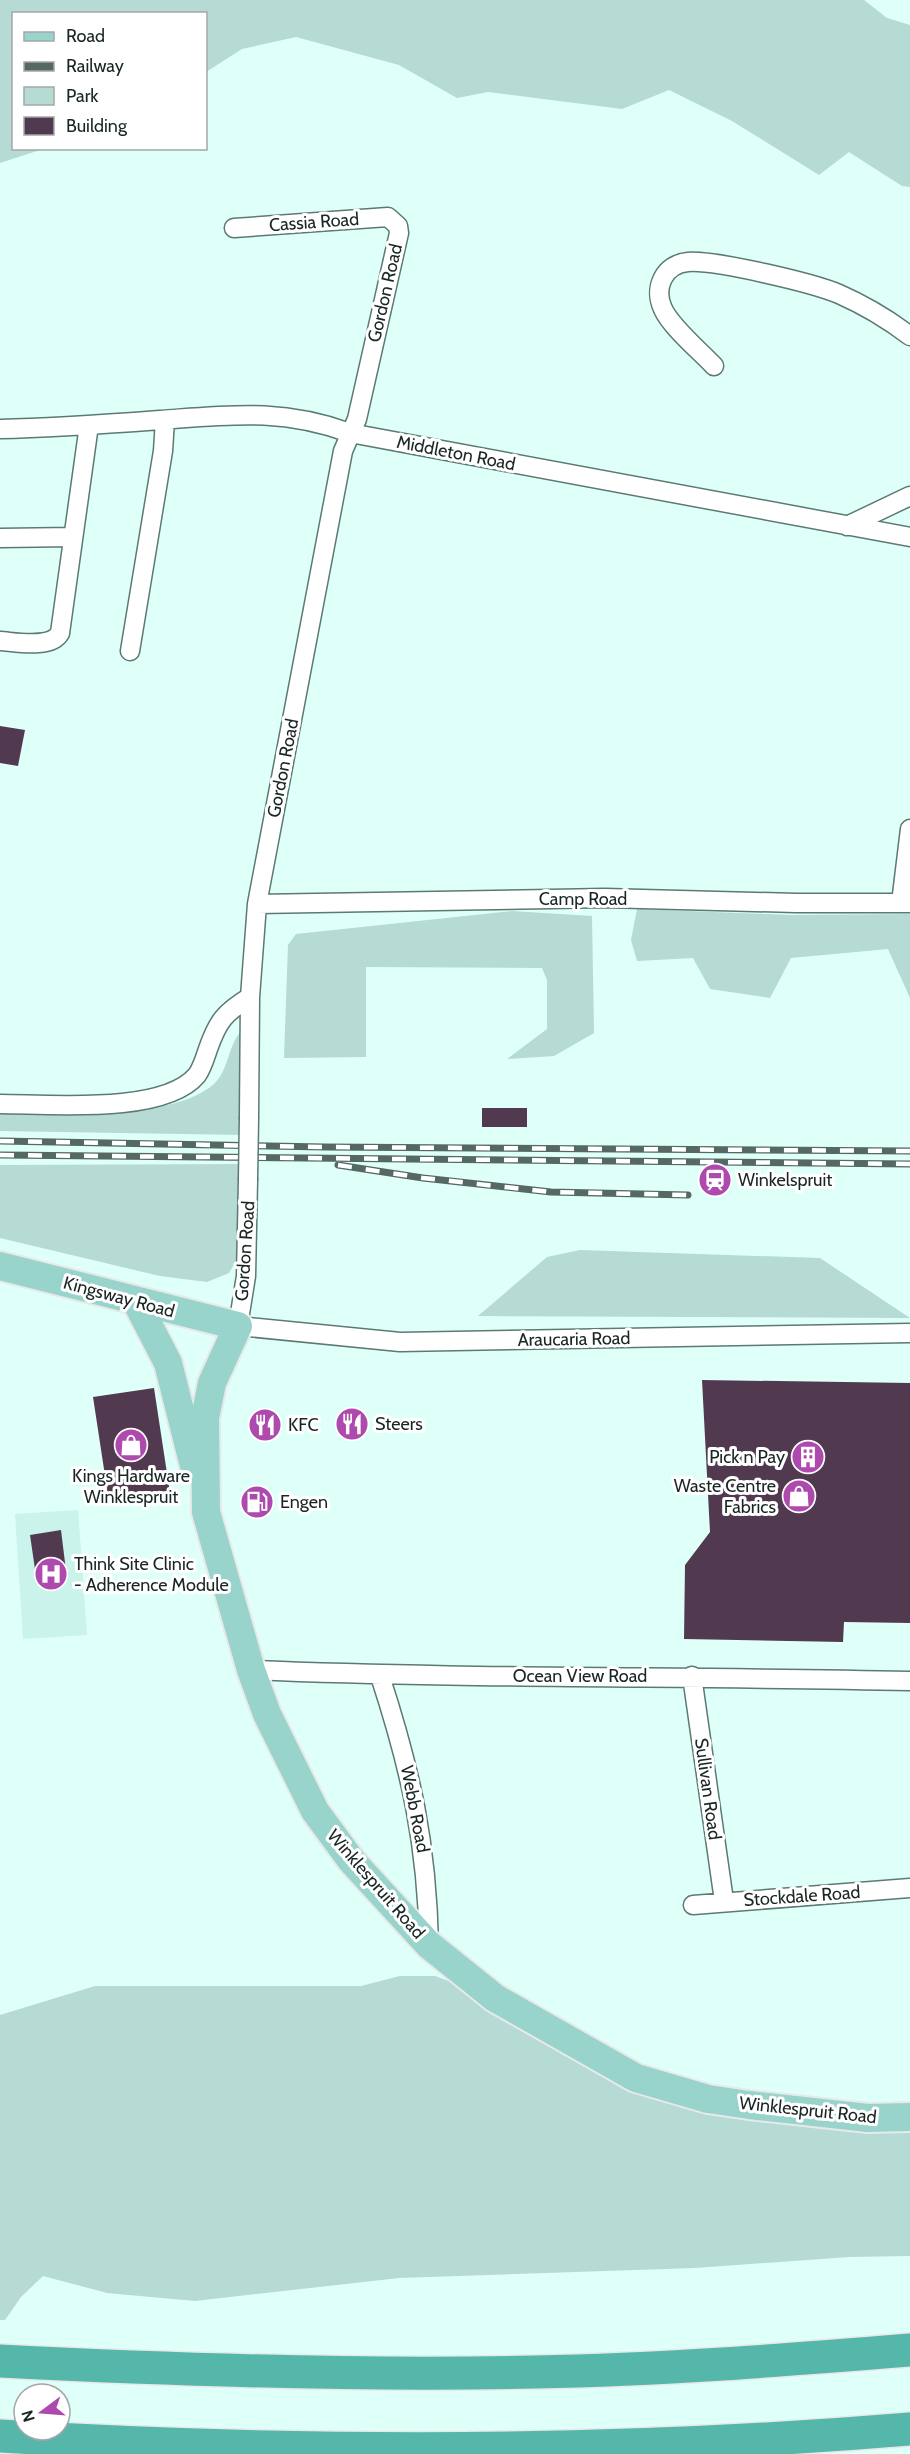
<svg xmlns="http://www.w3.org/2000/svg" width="910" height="2454" font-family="Cabin,sans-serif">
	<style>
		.built { fill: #c9f3eb }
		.green { fill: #b6dad4 }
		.building { fill: #513a50 }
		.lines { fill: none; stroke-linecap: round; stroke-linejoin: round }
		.street-casing { stroke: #5c7974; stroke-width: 21 }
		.primary-casing { stroke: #e8e9e9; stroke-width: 32 }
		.highway-casing { stroke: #e8e9e9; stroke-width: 36 }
		.street { stroke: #fff; stroke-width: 18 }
		.primary { stroke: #98d4cb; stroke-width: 28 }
		.highway { stroke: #54b7a9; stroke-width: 33 }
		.rail-casing { stroke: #566864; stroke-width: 7 }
		.rail { stroke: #fff; stroke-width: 4.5; stroke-dasharray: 14; stroke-linecap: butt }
		.street-bridge-casing { stroke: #5c7974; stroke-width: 21; stroke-linecap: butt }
		.street-bridge { stroke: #fff; stroke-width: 18 }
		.labels { text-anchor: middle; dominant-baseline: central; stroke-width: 6; stroke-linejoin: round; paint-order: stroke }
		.street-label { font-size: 18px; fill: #1a2624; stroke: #fff }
		.poi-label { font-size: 18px; fill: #1a2624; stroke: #fff; text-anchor: start }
	</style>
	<rect width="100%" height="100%" fill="#dffff9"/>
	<path class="built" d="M78,1510L87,1635L23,1639L15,1514Z"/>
	<path class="green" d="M0,0H864L887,18L910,25V187L902,186L849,152L819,175L732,121L669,90L622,109L488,92L457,98L399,65L296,37L242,49L206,72V14H14V148L43,149L0,163Z
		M637,909L791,915L910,914V998L888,949L791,958L770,998L710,989L693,958L637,961L631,940Z
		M512,911L592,916L594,1033L554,1056L507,1059L547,1029V980L542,968L366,967V1057L284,1058L288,945L296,934Z
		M244,1029L243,1135L0,1131V1111C58,1110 169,1123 214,1084C230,1069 228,1041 244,1029Z
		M242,1164L240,1254L229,1273L207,1282L160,1276L0,1238V1165Z
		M580,1250L820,1258L910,1318L478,1316L547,1257Z
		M400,1976H435L465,1987L609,2073L709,2114L832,2129L910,2127V2256L849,2257L695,2268L399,2278L195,2301L107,2293L43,2276L21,2297L5,2320H0V2015L95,1986H361Z"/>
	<path class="building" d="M0,726L25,730L18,766L0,763Z
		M482,1108H527V1127H482Z
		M702,1380L910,1383V1623L844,1622L843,1642L684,1639L685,1565L710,1532Z
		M154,1388L170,1493L109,1502L93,1397Z
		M61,1530L67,1579L37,1583L30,1535Z"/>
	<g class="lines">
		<defs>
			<path id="street" d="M234,228L388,217L398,226L399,233L357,419L343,451L257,904L250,997L249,1117
				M714,366C700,351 671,327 663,309C653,288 664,264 688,262C716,260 813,283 839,294C864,305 889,320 910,336
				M0,429C54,428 107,424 160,420C230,415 282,408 350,433L910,537
				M847,526L910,496
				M0,538L73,537
				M0,641C16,642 51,649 60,633L89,425
				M130,651L163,451L165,420
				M901,903L910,829
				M257,904L605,898L796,903H910
				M0,1104C48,1104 164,1115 197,1075C202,1068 205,1058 208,1049C218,1021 224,1013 250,997
				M248,1180L246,1276L238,1326L400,1342L910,1333
				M251,1670C470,1679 690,1676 910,1681
				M380,1676C411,1771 427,1844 429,1945
				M692,1676L724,1901
				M693,1905L910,1888"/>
			<path id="primary" d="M0,1266L238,1326L212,1383L205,1418L206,1512L251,1670L267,1714L315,1811L351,1860L429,1945L495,1998L636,2078L708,2099L749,2105L868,2118L910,2117
				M137,1303L168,1363L195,1470"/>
			<path id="highway" d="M0,2361C178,2370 357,2376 535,2372C660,2370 785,2360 910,2350
				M0,2436C303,2454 608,2454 910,2429"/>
		</defs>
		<use href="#street" class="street-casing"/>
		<use href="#primary" class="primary-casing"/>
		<use href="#highway" class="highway-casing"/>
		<use href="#street" class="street"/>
		<use href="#primary" class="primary"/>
		<use href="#highway" class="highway"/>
		<defs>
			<path id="rail" d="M0,1141L325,1147L910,1151
				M0,1155L910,1164
				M338,1165L423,1178L551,1192L688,1195"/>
		</defs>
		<use href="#rail" class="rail-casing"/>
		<use href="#rail" class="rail"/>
		<defs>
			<path id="street-bridge" d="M248,1180L249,1117"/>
		</defs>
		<use href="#street-bridge" class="street-bridge-casing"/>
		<use href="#street-bridge" class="street-bridge"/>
	</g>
	<defs>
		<symbol id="station-disc" viewBox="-11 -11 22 22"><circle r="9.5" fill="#ae49ad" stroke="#fff"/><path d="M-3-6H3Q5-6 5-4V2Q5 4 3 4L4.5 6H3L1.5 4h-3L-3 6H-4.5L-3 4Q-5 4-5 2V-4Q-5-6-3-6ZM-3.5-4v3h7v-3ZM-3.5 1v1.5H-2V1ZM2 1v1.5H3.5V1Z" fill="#fff"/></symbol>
		<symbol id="restaurant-disc" viewBox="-11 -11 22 22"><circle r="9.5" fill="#ae49ad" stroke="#fff"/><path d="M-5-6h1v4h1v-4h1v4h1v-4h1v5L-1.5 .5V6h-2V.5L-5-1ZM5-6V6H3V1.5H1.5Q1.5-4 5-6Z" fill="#fff"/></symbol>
		<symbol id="shop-disc" viewBox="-11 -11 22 22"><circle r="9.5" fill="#ae49ad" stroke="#fff"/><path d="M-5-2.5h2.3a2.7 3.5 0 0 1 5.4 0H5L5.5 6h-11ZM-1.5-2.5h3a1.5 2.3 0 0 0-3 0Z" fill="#fff"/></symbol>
		<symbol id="building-disc" viewBox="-11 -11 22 22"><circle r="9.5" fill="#ae49ad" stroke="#fff"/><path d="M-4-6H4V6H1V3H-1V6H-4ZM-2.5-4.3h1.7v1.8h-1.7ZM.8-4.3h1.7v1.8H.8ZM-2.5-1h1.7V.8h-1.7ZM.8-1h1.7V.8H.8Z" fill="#fff"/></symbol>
		<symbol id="fuel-disc" viewBox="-11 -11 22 22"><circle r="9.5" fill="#ae49ad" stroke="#fff"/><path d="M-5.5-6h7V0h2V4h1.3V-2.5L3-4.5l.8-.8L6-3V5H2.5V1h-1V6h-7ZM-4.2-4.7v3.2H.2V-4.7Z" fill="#fff"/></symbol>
		<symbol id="hospital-disc" viewBox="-11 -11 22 22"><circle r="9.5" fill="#ae49ad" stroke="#fff"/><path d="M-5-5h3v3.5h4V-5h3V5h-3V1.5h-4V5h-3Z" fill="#fff"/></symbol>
	</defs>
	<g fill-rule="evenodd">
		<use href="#station-disc" x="696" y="1161" width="38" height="38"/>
		<use href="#restaurant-disc" x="333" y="1405" width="38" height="38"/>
		<use href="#restaurant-disc" x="246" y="1406" width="38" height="38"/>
		<use href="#shop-disc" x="112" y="1426" width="38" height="38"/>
		<use href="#building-disc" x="789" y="1438" width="38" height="38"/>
		<use href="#shop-disc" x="780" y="1477" width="38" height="38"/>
		<use href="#fuel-disc" x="238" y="1483" width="38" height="38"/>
		<use href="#hospital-disc" x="32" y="1555" width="38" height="38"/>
	</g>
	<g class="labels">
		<g class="street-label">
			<text transform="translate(314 222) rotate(-4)">Cassia Road</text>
			<text transform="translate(385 293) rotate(-77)">Gordon Road</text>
			<text transform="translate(456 453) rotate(11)">Middleton Road</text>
			<text transform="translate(283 768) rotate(-79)">Gordon Road</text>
			<text x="583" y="899">Camp Road</text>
			<text transform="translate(245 1251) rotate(-86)">Gordon Road</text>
			<text transform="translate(119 1297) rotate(15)">Kingsway Road</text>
			<text transform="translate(574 1339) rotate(-1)">Araucaria Road</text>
			<text x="580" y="1676">Ocean View Road</text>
			<text transform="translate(708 1789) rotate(82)">Sullivan Road</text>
			<text transform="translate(415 1809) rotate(79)">Webb Road</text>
			<text transform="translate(376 1884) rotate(49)">Winklespruit Road</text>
			<text transform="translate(802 1896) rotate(-4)">Stockdale Road</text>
			<text transform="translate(808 2110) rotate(6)">Winklespruit Road</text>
		</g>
		<g class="poi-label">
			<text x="738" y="1180">Winkelspruit</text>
			<text x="375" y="1424">Steers</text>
			<text x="288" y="1425">KFC</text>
			<text x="785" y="1457" text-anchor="end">Pick n Pay</text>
			<text x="131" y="1476" text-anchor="middle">Kings Hardware<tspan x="131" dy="21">Winklespruit</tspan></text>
			<text x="776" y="1486" text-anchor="end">Waste Centre<tspan x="776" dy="21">Fabrics</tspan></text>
			<text x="280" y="1502">Engen</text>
			<text x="74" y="1564">Think Site Clinic<tspan x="74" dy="21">- Adherence Module</tspan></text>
		</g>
	</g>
	<rect x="12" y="12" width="195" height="138" fill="#ffffff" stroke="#a3a8a7" stroke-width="1.5"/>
	<rect x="24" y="32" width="30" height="9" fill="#98d4cb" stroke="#a3a8a7" stroke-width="1.5"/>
	<text x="66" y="42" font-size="18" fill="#1a2624">Road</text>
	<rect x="24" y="62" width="30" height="9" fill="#566864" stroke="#a3a8a7" stroke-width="1.5"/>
	<text x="66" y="72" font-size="18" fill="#1a2624">Railway</text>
	<rect x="24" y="87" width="30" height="18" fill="#b6dad4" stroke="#a3a8a7" stroke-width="1.5"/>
	<text x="66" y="102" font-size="18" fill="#1a2624">Park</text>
	<rect x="24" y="117" width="30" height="18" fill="#513a50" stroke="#a3a8a7" stroke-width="1.5"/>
	<text x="66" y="132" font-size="18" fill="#1a2624">Building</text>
	<g transform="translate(42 2412) rotate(254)"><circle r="28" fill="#ffffff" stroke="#a3a8a7" stroke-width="1.5"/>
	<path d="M0-4.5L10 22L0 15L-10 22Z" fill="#ae49ad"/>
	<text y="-9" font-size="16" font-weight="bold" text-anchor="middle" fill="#1a2624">N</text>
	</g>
</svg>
